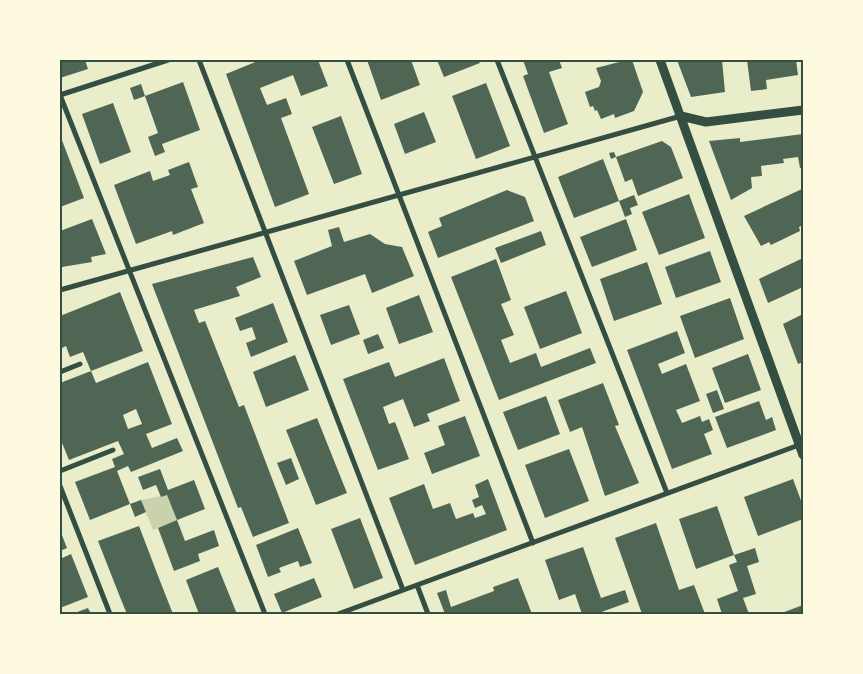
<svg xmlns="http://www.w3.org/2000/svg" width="863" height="674" font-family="Barlow,sans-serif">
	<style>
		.green { fill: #cad2ad }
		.building { fill: #4f6655; fill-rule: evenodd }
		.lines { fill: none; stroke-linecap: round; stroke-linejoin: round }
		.minor { stroke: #344e41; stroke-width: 5 }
		.tertiary { stroke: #344e41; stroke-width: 9 }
		.neatline { fill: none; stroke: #344e41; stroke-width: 2 }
	</style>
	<rect width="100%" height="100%" fill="#e9edc9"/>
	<path class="green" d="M167,495L177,520L153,530L141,500Z"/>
	<path class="building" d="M60,60H85L88,69L60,78Z
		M260,60H318L328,86L301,96L293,75L260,88L267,105L286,98L292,114L281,118L309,194L275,207L226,74Z
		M367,60H411L420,85L381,100Z
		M437,60H478L480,63L444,77Z
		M523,60H559L562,68L549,72L568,124L544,133L523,76L528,74Z
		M627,60H632L643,92L634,111L615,118L614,114L601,119L597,110L595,111L593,106L590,107L585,92L599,87L601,81L596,68Z
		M677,60H722L725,92L691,97Z
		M747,60H796L798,75L766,80L767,89L751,91Z
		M183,82L200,130L162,144L165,152L155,156L148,137L158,133L145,96Z
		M486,83L510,146L476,159L452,96Z
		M141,84L145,96L134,100L130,88Z
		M113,103L131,152L100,164L82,114Z
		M424,112L436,142L405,154L394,124Z
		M341,116L362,174L334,184L312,127Z
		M803,134V167L800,168L798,157L783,159L784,163L761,166L762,176L751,177L752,188L731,200L709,141L740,138V142Z
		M60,135L84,198L60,207Z
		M662,141L671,147L683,178L638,196L632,179L625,182L616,157L611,159L609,153L614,152L616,157Z
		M603,159L619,201L634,195L638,205L630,208L632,214L625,217L619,201L574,218L558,177Z
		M189,162L198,187L191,189L204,223L173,235L172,231L136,244L114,185L150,171L153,181L170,175L168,170Z
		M802,189L803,225L799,227L800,231L771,245L769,242L761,246L744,216Z
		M507,190L525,197L534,221L438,258L428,232L442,226L439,218Z
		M689,194L705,238L659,255L642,212Z
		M92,219L106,254L91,257L92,262L62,267L60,231Z
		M626,219L637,250L592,267L580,237Z
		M339,227L344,242L370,234L385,244L402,247L414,276L372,293L365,274L307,295L294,261L332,246L328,230Z
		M541,231L546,245L501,263L495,248Z
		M710,251L721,282L676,298L665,267Z
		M253,257L261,277L236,287L240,296L194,310L199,323L205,321L239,407L244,405L289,523L253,537L241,507L238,508L152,284Z
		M803,258V287L768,303L759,279Z
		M496,259L511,300L501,304L514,335L501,340L510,363L536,353L541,367L590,348L596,363L499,400L451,277Z
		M647,262L662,304L614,321L600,279Z
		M566,291L582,333L540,349L524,307Z
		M120,292L143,351L91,371L83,352L70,357L66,346L60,349V316Z
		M419,295L433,332L399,344L386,308Z
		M730,298L744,339L695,358L680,316Z
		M273,303L288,342L251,357L246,343L256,339L252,327L240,331L235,318Z
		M349,305L360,334L331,345L320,315Z
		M803,314V362L798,364L783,324Z
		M677,331L685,353L658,364L662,374L686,364L700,401L676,410L682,423L700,416L702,422L709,419L713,430L704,434L712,454L672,469L627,350Z
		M378,334L384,348L368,354L363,340Z
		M748,354L761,390L725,403L712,368Z
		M295,355L309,390L266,407L253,372Z
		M444,358L460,401L427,414L430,421L414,427L403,399L383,407L389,424L395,422L409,459L378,470L343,379L389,362L395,377Z
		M148,362L172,424L146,434L152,448L177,438L183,451L131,472L128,466L117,471L130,504L90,520L75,482L115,467L112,459L124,454L118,441L69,460L60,438V383L91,371L96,383ZM136,409L142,424L128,429L123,415Z
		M603,383L619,425L615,426L639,483L605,496L582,427L570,432L558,400Z
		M717,390L724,409L713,413L706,394Z
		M546,396L560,434L518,450L503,412Z
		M759,401L766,420L772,417L776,430L727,448L715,417Z
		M465,416L480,456L432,474L424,453L445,445L438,426Z
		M317,418L347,493L316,505L286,430Z
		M569,449L589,501L545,518L525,465Z
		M291,458L299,479L286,485L277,463Z
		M160,469L168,490L194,480L205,509L177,520L167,495L161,497L156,485L143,490L138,477Z
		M488,479L507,530L415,565L389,498L424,484L433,509L450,503L456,519L473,513L475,518L486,514L482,505L475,508L472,500L479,497L475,485Z
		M793,479L803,506V519L758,536L744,497Z
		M141,500L146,512L135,517L130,504Z
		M717,506L734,555L696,569L679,519Z
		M360,518L383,578L354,589L331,529Z
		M177,520L185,541L214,530L219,546L198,554L200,561L174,571L158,528Z
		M656,523L679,590L694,585L705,614H642L615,538Z
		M139,526L160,581L173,614H127L120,597L98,541Z
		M298,528L312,563L300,567L298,561L279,568L281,572L268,577L256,545Z
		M60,530L67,548L60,551Z
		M583,547L601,598L625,590L629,602L596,614H582L575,594L559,600L545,560Z
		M755,548L759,562L747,566L756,594L743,598L749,614H722L717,599L738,591L729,565L737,562L734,555Z
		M71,554L88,597L60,608V559Z
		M218,567L237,614H199L186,580Z
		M314,578L322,597L282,613L274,594Z
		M518,578L532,614H445L437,593L446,590L451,607L494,591L493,587Z
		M803,605V614H779Z
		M88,608L91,614H72Z"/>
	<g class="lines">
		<path class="minor" d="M199,60L403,590
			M347,60L533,543
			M497,60L667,493
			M60,95L265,614
			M60,95L168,60
			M60,290L681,116
			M60,372L80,364
			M60,471L113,450
			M60,486L110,614
			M417,585L428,614
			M338,614L799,445"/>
		<path class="tertiary" d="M660,60L803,455
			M681,116L706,122L803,110"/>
	</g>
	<rect width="863" height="674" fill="none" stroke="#fefae0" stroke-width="122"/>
	<rect x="61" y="61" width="741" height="552" class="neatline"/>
</svg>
